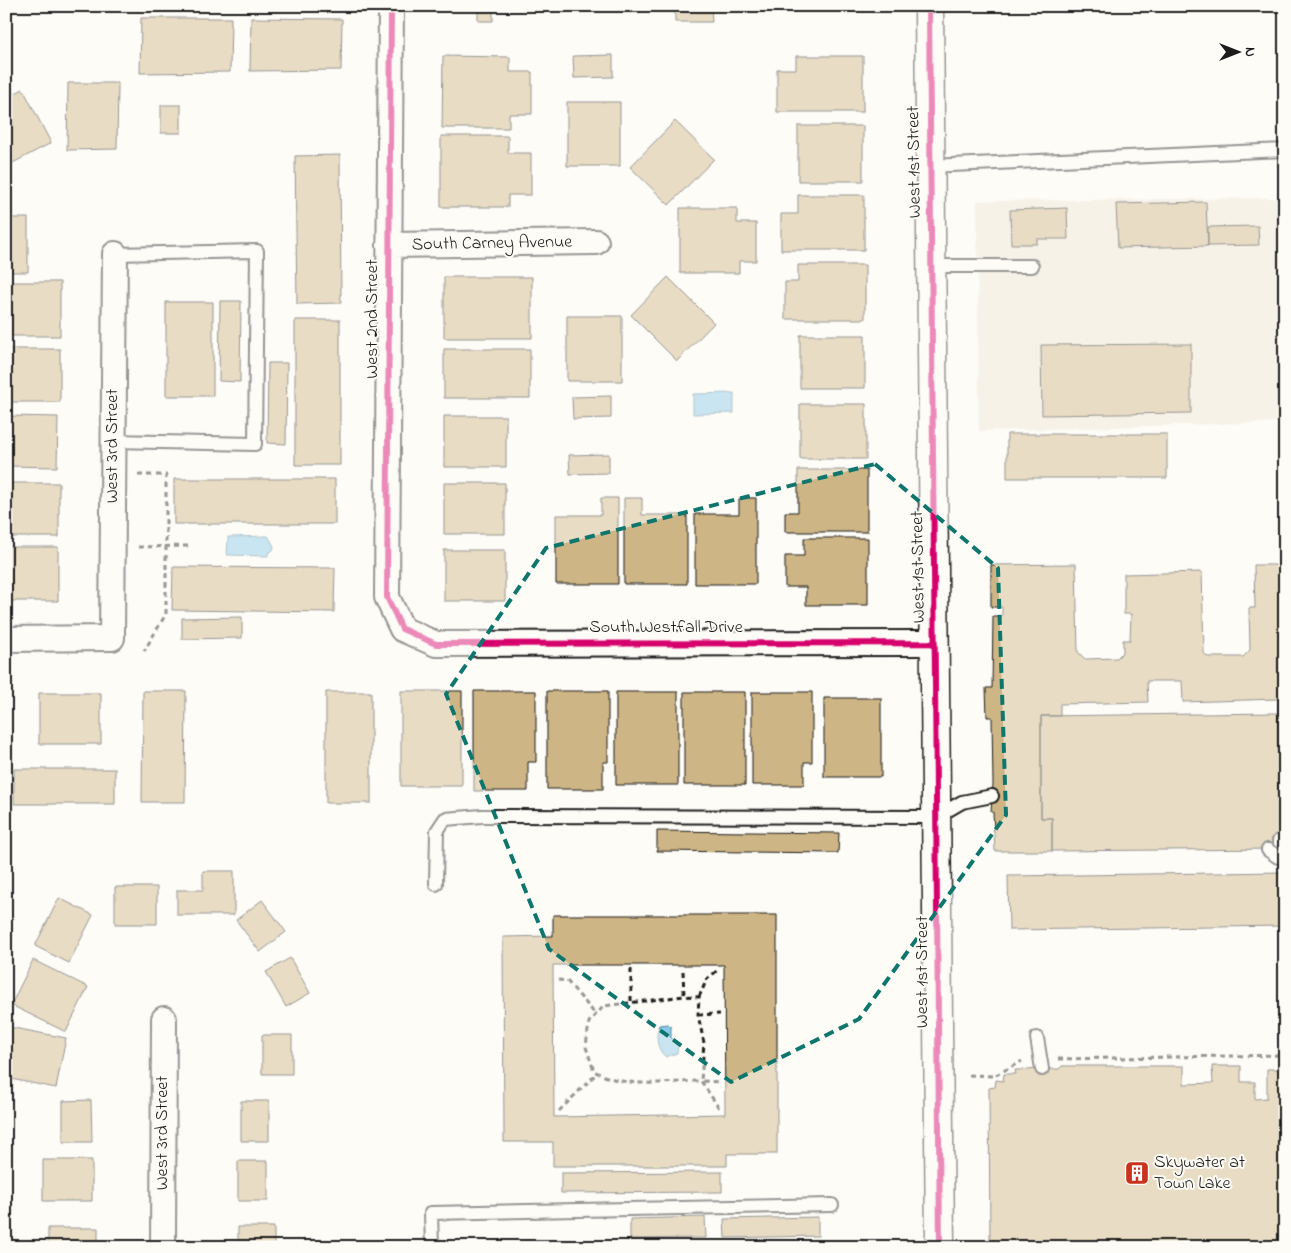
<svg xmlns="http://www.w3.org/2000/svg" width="1291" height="1253" font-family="'Indie Flower',sans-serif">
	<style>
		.built { fill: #efe7d5 }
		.water { fill: #87c9e8; stroke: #5c8496 }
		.building { fill: #ceb585; stroke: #1c1c1c; fill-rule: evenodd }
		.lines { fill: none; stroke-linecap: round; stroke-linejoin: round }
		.lane-casing { stroke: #1c1c1c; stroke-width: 16 }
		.street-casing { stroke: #1c1c1c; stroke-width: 28 }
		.secondary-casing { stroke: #1c1c1c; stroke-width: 31 }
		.path { stroke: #1c1c1c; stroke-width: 3; stroke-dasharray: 5 4; stroke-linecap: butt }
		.lane { stroke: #fdfcf7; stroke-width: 12 }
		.street { stroke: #fdfcf7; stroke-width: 24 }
		.secondary { stroke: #fdfcf7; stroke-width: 28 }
		.cycleway-casing { stroke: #fdfcf7; stroke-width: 9 }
		.cycleway { stroke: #d6006c; stroke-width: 6 }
		.marked { fill: none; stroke: #0f766e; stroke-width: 4; stroke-dasharray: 10 6; stroke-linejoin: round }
		.labels { text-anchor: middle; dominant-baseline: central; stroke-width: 4; stroke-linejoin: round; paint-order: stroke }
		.street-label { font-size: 18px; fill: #1c1c1c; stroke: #fdfcf7 }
		.poi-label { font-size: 18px; fill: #1c1c1c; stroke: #fdfcf7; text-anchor: start }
	</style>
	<rect width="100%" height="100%" fill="#fdfcf7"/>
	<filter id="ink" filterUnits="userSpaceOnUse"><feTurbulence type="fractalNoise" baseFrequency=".02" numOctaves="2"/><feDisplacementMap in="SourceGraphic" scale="10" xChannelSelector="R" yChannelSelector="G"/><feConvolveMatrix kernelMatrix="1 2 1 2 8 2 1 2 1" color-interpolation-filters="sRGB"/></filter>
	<g filter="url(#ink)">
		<path class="built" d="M1285,198V422L979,431L977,201Z"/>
		<path class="water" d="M734,393V413L693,414V394Z
			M268,536L274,546L273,550L268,553V556L227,555L228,537Z
			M668,1024L671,1027V1038L678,1046L677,1053L666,1057C657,1051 655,1036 659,1025Z"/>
		<path class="building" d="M6,6H11V24H6Z
			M493,6V21H478V7H432Z
			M675,6H711L712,22H675Z
			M141,18H231L230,72L140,73Z
			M251,18L342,19L341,70L250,71Z
			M613,55V77L574,78L573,56Z
			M443,56L510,57V72H532V114H509V128H442Z
			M796,56H863V112H777V69H796Z
			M68,83H118L117,149L67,150Z
			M23,89L51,143L7,166L6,98Z
			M567,102H620V166H567Z
			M161,105H181V133H161Z
			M675,121L714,159L669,205L630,167Z
			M798,126H863V181H798Z
			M441,136H508V153H531V195H508V207H441Z
			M340,155L341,303L297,304L295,156Z
			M798,195H864V250H781V214H798Z
			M1206,202L1208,246L1118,248L1116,204Z
			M680,208H737V223H756V261H739V273H680Z
			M1067,208L1068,239H1037V244H1011L1010,210Z
			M6,218H28V272H6Z
			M1258,226L1259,245L1208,246V227Z
			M798,265H865V319H785V282H798Z
			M444,277H532V338H444Z
			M668,277L714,323L677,361L631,315Z
			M6,282H60V336H6Z
			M220,301H241L240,382L219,381Z
			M166,302H213V396H166Z
			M567,316H622V381H567Z
			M295,320H340V465H295Z
			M800,335H865V388H800Z
			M1191,344V413L1042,415L1041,345Z
			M6,349H60V402H6Z
			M444,349H530V398H444Z
			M268,363H287L286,444L267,443Z
			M611,396V418L573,419L572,397Z
			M800,404H866V459H800Z
			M6,416L58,417L57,467L6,466Z
			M444,416H506V467H444Z
			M1007,434H1167V478H1007Z
			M609,454V473L570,474L569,455Z
			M798,470H867V532H785V512H798Z
			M174,479H335V524H174Z
			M6,483H59V537H6Z
			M444,483H505V534H444Z
			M601,498H618V584H556V515H601Z
			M624,498H642V515H687V584H624Z
			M739,498H756V584H695V514H739Z
			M804,538H868V605H806V587H785V556H804Z
			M6,547H58V601H6Z
			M444,550H505V601H444Z
			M1076,564L1078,652L1085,659L1117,658L1123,652V640H1130L1131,614H1124V574L1202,572L1204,653L1208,657H1243L1250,650L1249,608H1255L1254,565H1285V826H1278V699L1183,702L1182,681H1147L1148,702L1060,704V716H1041V818H1052V851H995L993,812H991L993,784L992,717H987L986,688H992L993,616H1002V607H991V565Z
			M173,567L335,568L334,612L172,610Z
			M242,617V638L182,639V618Z
			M143,691H186L185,802H142Z
			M401,691H462V786H401Z
			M474,691H536V762H528V791H474Z
			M547,691H608V762H603V789H547Z
			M326,692H371V803H326Z
			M616,692H678V785H616Z
			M684,692H745V785H684Z
			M752,692H812V762H804V785H752Z
			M39,693H101V744H39Z
			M824,698H881V777H824Z
			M1278,713L1279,849L1052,851V818H1041V716Z
			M14,769H115V804H14Z
			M657,831L839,833L838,853L657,851Z
			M203,871H234V915H177V890H203Z
			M1285,872V926L1009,930L1008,876Z
			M115,887H157V924H115Z
			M59,898L93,915L69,963L35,946Z
			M262,900L286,932L260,952L236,920Z
			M553,915H777V1154H727V1166H553V1142H504L503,937L553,936ZM553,965H724L725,1114L554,1117Z
			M290,958L310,993L286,1007L266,972Z
			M33,960L88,987L66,1032L11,1005Z
			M9,1027L66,1038L56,1088L6,1078V1044Z
			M262,1035H292V1074H262Z
			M1062,1066H1184V1084L1213,1083L1212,1066H1241V1082H1255V1099L1267,1098V1069H1285V1247H990L989,1088L995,1087L996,1080L1003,1081L1004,1074H1016L1015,1070L1059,1069Z
			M91,1100L92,1142H63V1101Z
			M241,1101H269V1141H241Z
			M43,1160H92V1201H43Z
			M238,1161H268V1201H238Z
			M722,1172V1192L561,1193V1173Z
			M705,1217L706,1238L630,1239V1219Z
			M818,1217V1236L725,1238L724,1219Z
			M238,1227H274V1247H238Z
			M48,1228H98V1247H48Z"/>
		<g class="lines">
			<defs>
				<path id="lane" d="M929,166L1285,150
					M931,266H1032
					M113,441L255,444L257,251L115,254
					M1279,841H1285
					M1268,850L1278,857L1285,856
					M436,884L437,831L445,819L482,816L936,817L962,802L992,796
					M1037,1038L1042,1069
					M432,1247L431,1213L832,1205"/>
				<path id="street" d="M391,6L387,597L402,629L436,644L934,643
					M389,245L596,242
					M6,639L112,638L115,254
					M163,1247L164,1019"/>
				<path id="secondary" d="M929,6L940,1247"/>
			</defs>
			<use href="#lane" class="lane-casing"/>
			<use href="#street" class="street-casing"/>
			<use href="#secondary" class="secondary-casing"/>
			<path class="path" d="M138,475H166V614L144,651
				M138,547L189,546
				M631,969V1003
				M683,971L684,996
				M558,980L567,981L596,1015
				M699,997L707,979L718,970
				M698,1015L720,1014
				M1058,1059L1285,1055
				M969,1075L994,1076L1022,1061
				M719,1108L701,1081C665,1082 626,1089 594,1071L586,1047L589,1022L604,1006L684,996L699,997L698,1015L704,1043L701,1081L720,1082
				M559,1111L597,1073"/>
			<use href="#lane" class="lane"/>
			<use href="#street" class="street"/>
			<use href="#secondary" class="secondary"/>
			<defs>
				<path id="cycleway" d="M391,6L387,597L402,629L436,644L934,643
					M929,6L940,1247"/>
			</defs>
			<use href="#cycleway" class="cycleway-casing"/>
			<use href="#cycleway" class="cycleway"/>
		</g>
	</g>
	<path d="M0 0H1291V1253H0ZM875,464L998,568L1006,815L859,1019L731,1082L549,949L446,694L546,548Z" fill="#fdfcf7" fill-opacity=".55" fill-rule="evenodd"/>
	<path class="marked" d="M875,464L998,568L1006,815L859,1019L731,1082L549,949L446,694L546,548Z"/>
	<defs>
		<symbol id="building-square" viewBox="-11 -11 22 22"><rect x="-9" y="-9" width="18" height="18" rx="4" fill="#c8321e" stroke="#fdfcf7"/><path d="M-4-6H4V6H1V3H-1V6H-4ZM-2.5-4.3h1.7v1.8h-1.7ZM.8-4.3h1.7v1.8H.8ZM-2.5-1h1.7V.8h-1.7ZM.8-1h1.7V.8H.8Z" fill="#fff"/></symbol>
	</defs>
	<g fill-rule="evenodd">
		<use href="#building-square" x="1123" y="1159" width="28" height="28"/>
	</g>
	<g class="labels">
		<g class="street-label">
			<text transform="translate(915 162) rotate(-91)">West 1st Street</text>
			<text transform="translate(492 244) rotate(-1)">South Carney Avenue</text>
			<text transform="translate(373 319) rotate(-90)">West 2nd Street</text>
			<text transform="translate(113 446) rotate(-90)">West 3rd Street</text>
			<text transform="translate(919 567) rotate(-91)">West 1st Street</text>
			<text x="666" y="628">South Westfall Drive</text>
			<text transform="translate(923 972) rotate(-90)">West 1st Street</text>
			<text transform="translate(163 1133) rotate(-90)">West 3rd Street</text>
		</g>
		<g class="poi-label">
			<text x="1154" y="1163">Skywater at<tspan x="1154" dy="21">Town Lake</tspan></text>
		</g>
	</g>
	<rect width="1291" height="1253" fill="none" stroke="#fdfcf7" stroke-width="25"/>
	<rect x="12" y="12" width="1266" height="1228" fill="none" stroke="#1c1c1c" stroke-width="2" filter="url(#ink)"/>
	<g transform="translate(1238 52) rotate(90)" stroke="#fdfcf7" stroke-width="4" paint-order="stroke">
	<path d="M0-4L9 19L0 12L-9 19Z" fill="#1c1c1c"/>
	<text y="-8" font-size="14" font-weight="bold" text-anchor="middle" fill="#1c1c1c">N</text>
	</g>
</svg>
